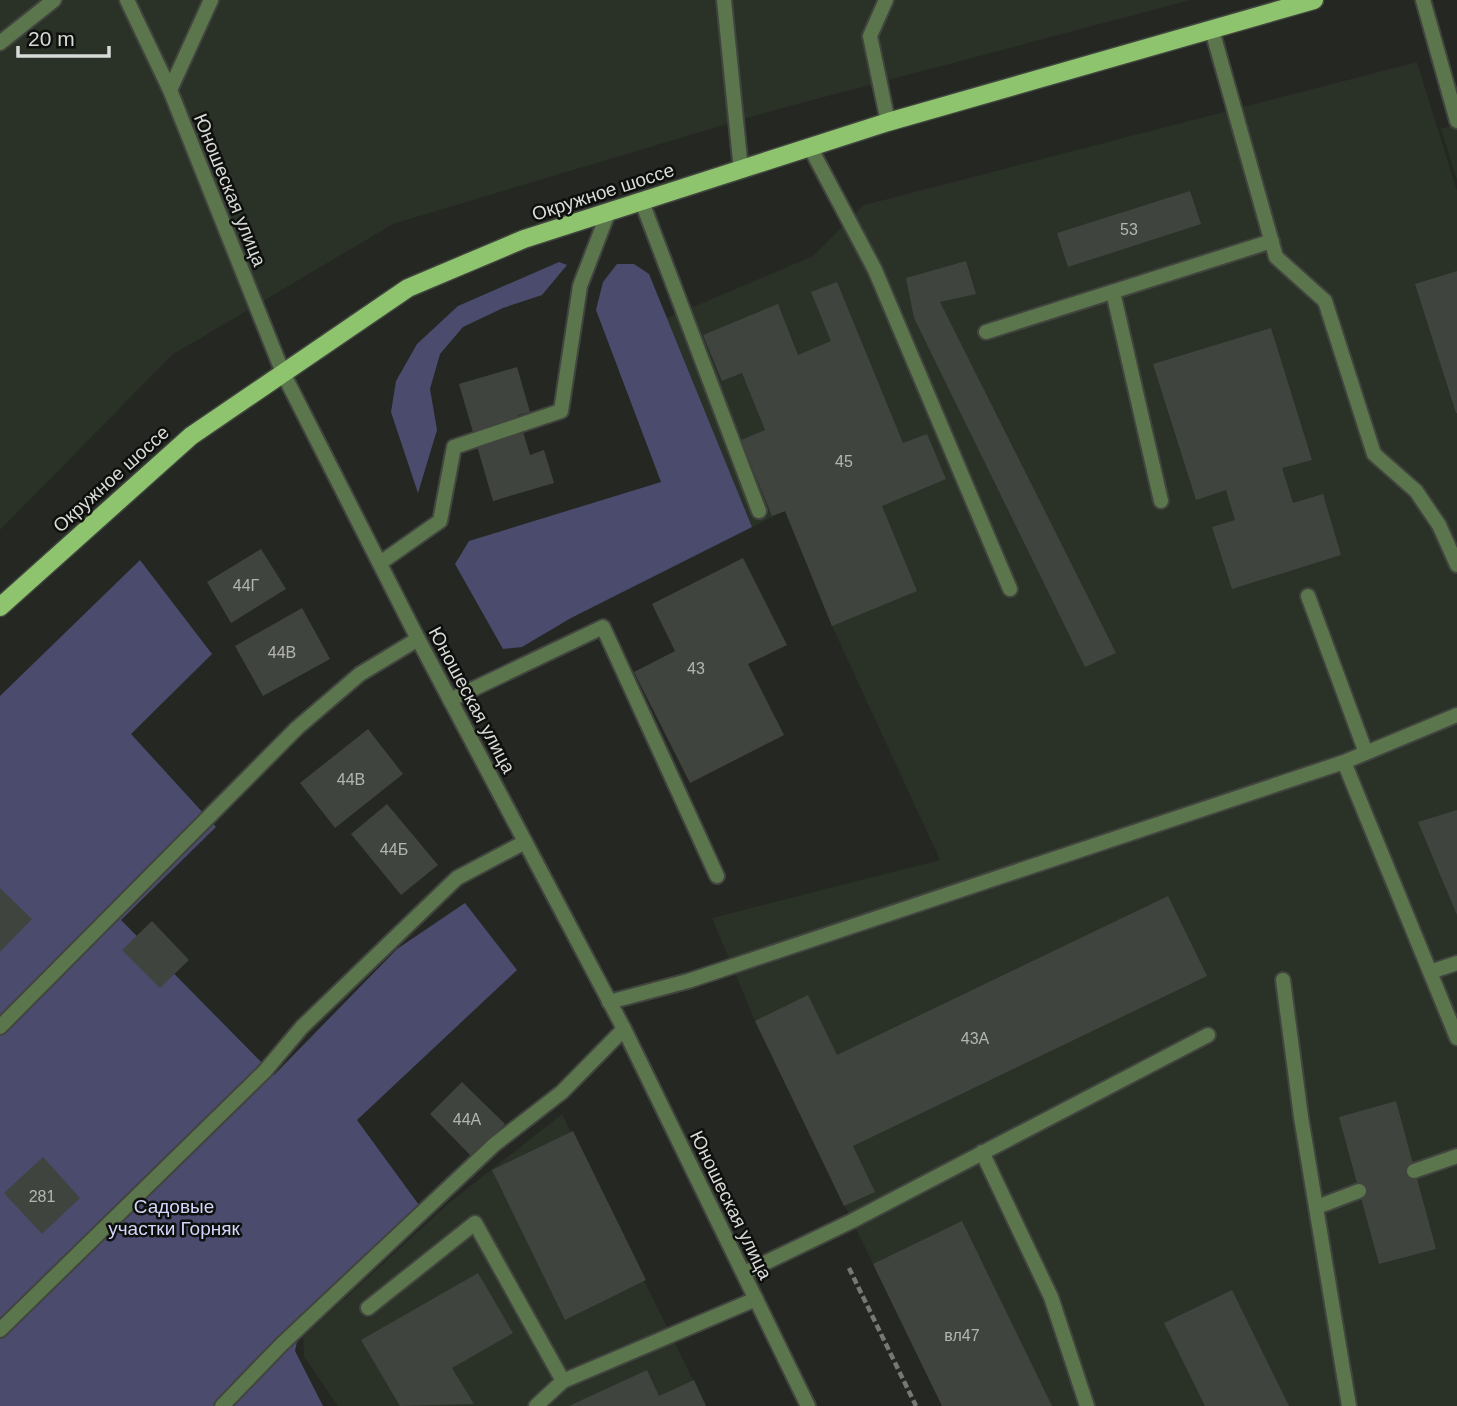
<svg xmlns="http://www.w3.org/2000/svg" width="1457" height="1406" font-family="Arial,sans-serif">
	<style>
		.built { fill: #2a3126 }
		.green { fill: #4b4b6e }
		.building { fill: #40443f }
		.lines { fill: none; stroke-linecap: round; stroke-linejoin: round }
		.lane-casing { stroke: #41443f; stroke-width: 18 }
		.street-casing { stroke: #41443f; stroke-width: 18 }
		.primary-casing { stroke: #41443f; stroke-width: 21 }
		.path { stroke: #767874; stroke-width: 4.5; stroke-dasharray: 7 3.5; stroke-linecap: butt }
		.lane { stroke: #5b754c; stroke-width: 14 }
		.street { stroke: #5b754c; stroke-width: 14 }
		.primary { stroke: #8ec46d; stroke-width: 18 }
		.labels { text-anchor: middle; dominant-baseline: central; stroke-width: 5; stroke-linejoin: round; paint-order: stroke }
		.number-label { font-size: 16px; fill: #b3b5b2 }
		.street-label { font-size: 19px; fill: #d9dbd8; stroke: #0e100d }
		.park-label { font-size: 19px; fill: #d4d5fa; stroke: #0e100d }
	</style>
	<rect width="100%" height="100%" fill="#242722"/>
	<path class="built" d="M0,0H1191L764,113L393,224L172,355L0,530Z
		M1417,62L1457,191V1406H942L755,1021L712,918L940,860L832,626L785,511L752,527L667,318L813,256L864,205Z
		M1457,124V180L1441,129Z
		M562,1114L706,1406H338L304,1357L303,1337L450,1202Z"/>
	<path class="green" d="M559,262L567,265L542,295L503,308L463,327L440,354L430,389L437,430L418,493L391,412L396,381L417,344L458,306Z
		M617,264H634L649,274L752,527L571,618L522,647L503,649L455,564L469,541L661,482L596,310L603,282Z
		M140,560L212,654L131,734L216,827L121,920L274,1075L397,949L465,903L517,970L357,1120L419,1205L298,1337L295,1351L323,1406H0V696Z"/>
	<path class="building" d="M1190,191L1201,224L1068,267L1057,233Z
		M966,261L976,294L940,302L1116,653L1085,667L914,318L906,278Z
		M1457,271V413H1456L1415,284Z
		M837,282L903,443L927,434L946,479L882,506L917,591L832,626L785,511L772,516L741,440L765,430L742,373L722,381L703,335L778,304L798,355L831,341L811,292Z
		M1271,328L1312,460L1282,468L1293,503L1323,494L1341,555L1232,589L1212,527L1235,520L1226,490L1196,500L1153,364Z
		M517,367L530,412L518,415L530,455L544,450L554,483L493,501L459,384Z
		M261,549L286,589L231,623L207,582Z
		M743,558L787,645L748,664L784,735L690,783L634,672L675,651L652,604Z
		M302,608L330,659L263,696L235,646Z
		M368,729L403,774L335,828L300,783Z
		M387,804L438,865L401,895L351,834Z
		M1457,810V915L1418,822Z
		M0,888L32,919L0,952Z
		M1168,896L1207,976L853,1146L875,1192L844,1206L755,1021L808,995L837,1055Z
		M152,921L189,960L160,988L122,950Z
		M462,1082L505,1124L472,1157L430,1114Z
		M1396,1101L1436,1249L1379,1264L1339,1117Z
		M573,1131L646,1280L565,1320L492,1170Z
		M43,1157L80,1198L42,1234L4,1193Z
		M962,1221L1052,1406H942L873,1264Z
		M478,1273L513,1333L452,1368L474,1404L400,1406L361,1340Z
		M1232,1290L1289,1406H1205L1164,1323Z
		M647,1370L659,1396L694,1380L706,1406H569Z"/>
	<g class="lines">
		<defs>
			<path id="lane" d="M724,0L741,170
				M886,0L870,36L888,122
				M1423,0L1457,121
				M1212,30L1276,257L1325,301L1374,454L1416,491L1439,525L1457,565
				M0,43L54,0
				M170,90L211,0
				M810,147L875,270L1010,589
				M642,202L759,511
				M1113,292L1161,501
				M986,332L1272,241
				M380,563L440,521L454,447L561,411L580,286L608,213
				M1308,596L1366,753
				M450,700L603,627L717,876
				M1344,762L1457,715
				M1430,972L1457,963
				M1283,980L1301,1117L1349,1406
				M609,1002L688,981L1344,762L1457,1038
				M0,1027L297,728L360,674L418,639
				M982,1152L1051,1297L1087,1406
				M1414,1171L1457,1156
				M1317,1207L1359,1191
				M744,1273L852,1221L1208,1035
				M368,1308L475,1223L563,1381L756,1299
				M0,1330L265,1071L302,1027L457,878L525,842
				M222,1406L282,1344L495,1144L562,1092L624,1029
				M536,1406L563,1381"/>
			<path id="street" d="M127,0L170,90L283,373L418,639L624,1029L808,1406"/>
			<path id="primary" d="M0,607L191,436L408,288L524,239L888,122L1314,0"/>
		</defs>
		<use href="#lane" class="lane-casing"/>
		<use href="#street" class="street-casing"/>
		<use href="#primary" class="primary-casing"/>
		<path class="path" d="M849,1268L916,1406"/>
		<use href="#lane" class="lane"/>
		<use href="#street" class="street"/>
		<use href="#primary" class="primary"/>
	</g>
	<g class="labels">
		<g class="number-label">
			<text x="1129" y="229">53</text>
			<text x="844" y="461">45</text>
			<text x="246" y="585">44Г</text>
			<text x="282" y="652">44В</text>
			<text x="696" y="668">43</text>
			<text x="351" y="779">44В</text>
			<text x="394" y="849">44Б</text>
			<text x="975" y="1038">43А</text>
			<text x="467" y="1119">44А</text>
			<text x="42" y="1196">281</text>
			<text x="962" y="1335">вл47</text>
		</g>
		<g class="street-label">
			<text transform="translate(230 190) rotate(68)">Юношеская улица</text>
			<text transform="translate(603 192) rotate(-18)">Окружное шоссе</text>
			<text transform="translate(111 479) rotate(-42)">Окружное шоссе</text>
			<text transform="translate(472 700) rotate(62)">Юношеская улица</text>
			<text transform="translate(731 1205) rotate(64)">Юношеская улица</text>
		</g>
		<g class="park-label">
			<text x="174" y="1206">Садовые<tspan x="174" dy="22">участки Горняк</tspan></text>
		</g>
	</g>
	<path d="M18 46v10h91v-10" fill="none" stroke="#d9dbd8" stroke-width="3.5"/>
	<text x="28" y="46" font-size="21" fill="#d9dbd8" stroke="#0e100d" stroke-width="5" paint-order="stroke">20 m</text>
</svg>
